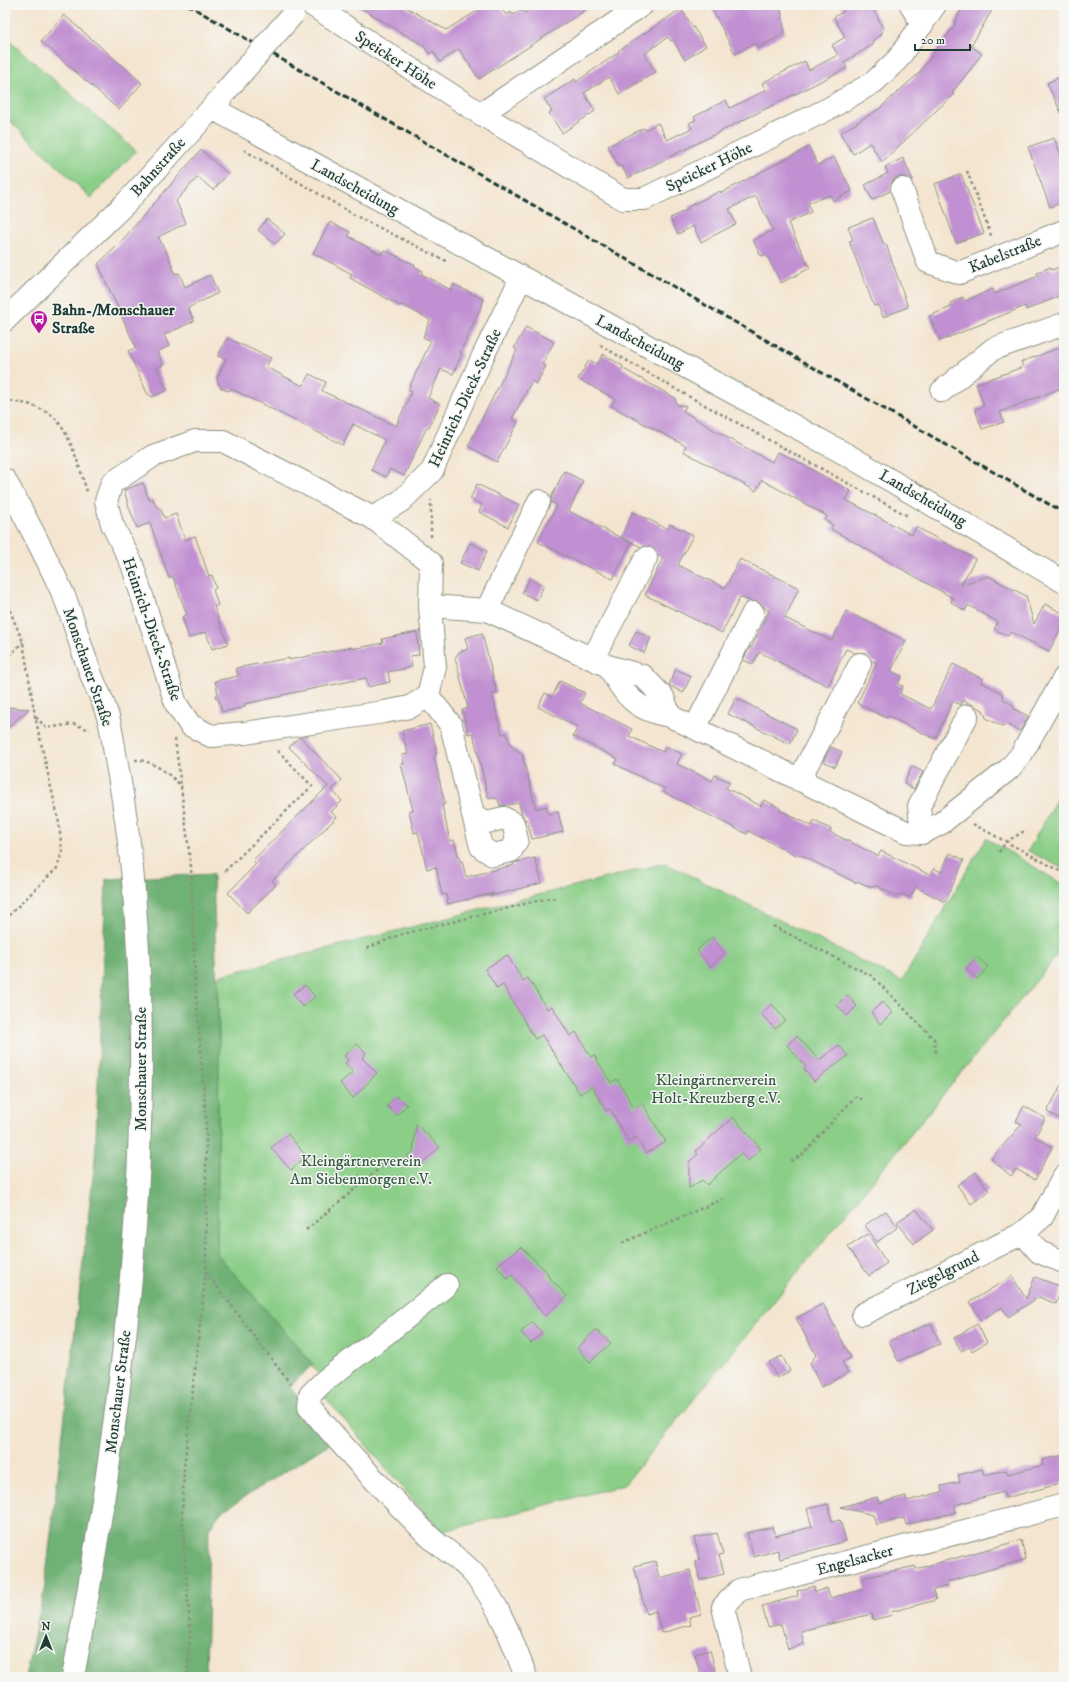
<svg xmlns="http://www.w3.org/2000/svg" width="1069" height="1682" font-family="'IM FELL DW Pica',serif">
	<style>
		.green { fill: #8ace87; stroke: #54865e }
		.forest { fill: #6fb174; stroke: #477754 }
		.building { fill: #c190d2 }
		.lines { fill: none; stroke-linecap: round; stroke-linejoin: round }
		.minor-casing { stroke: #8a9182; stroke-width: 24 }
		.major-casing { stroke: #8a9182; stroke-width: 24 }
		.path { stroke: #8a9182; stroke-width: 2.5; stroke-dasharray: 3 3; stroke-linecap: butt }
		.minor { stroke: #fff; stroke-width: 22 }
		.major { stroke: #fff; stroke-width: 22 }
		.rail { stroke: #1f3d34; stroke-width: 3; stroke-dasharray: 6 3; stroke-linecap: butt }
		.minor-bridge-casing { stroke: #8a9182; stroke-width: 24; stroke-linecap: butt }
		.minor-bridge { stroke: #fff; stroke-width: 22 }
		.labels { text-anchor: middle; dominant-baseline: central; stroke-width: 3; stroke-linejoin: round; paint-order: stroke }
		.street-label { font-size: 16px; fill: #1f3d34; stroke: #f6f6f2 }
		.poi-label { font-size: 16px; font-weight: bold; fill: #1f3d34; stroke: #f6f6f2; text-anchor: start }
		.park-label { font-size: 16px; fill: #345a45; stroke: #f6f6f2 }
	</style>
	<rect width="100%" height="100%" fill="#f6f6f2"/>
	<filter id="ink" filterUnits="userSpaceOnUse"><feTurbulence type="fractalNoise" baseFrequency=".025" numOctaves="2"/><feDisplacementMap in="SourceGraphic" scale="8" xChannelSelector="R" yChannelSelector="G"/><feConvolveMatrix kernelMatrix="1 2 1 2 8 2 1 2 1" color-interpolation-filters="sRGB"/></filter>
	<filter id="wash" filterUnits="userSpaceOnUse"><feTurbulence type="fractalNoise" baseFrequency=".012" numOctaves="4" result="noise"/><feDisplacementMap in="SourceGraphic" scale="16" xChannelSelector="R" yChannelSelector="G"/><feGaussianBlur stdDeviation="0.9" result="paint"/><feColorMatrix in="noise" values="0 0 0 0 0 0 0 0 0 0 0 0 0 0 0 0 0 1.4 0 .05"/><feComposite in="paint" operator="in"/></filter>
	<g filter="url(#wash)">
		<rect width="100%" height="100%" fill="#f4e5d0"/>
		<path class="green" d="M7,39L136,151L91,198L5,116V41Z
			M1064,785V869L1028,851Z
			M986,838L1064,885V947L624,1485L441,1532L322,1394L330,1386L217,1254L219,1045L218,976L665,863L902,981Z"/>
		<path class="forest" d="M213,874L219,1045L217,1254L313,1364L290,1387L332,1442L221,1512L209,1529L206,1677H25L44,1592L95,1160L106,879Z"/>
		<g id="blocks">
			<path class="building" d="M356,5H402L446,30L487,5H499L506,15L511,12L513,15L522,9L525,13L536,5H593L479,79L459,49L440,62L433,51L429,54L424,46Z
				M710,5H780L785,33L758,48L755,43L735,54Z
				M841,5H871L883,28L881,35L872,41L874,44L844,62L847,68L628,178L622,166L619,167L608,146L644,128L645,130L658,123L667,140L692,128L689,123L696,120L694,117L726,100L730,108L766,90L762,83L805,61L809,70L838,55L832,45L845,37L834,17L844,11Z
				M964,5H995L971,46L982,54L952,93L954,94L882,162L870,143L853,154L840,133L879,109L919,73L955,25L954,24Z
				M681,9L706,46L685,60L673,40L671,41L668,37L644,54L656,72L619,94L609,77L584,93L595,111L562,133L549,113L552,111L544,99L575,79L576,82L619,52L618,51Z
				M64,15L142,83L119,110L41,41Z
				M1064,75V119L1047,83Z
				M1054,138L1064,162V202L1050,207L1028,147Z
				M809,147L818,165L834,157L852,191L833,201L830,195L808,203L811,212L788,223L810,268L781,283L766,254L761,256L753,240L773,230L756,196L729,209L736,224L701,242L693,226L678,234L670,218L689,209L688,207L720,191L721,193Z
				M201,150L228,174L213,190L198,177L176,201L186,223L158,237L167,253L175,274L179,273L185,287L210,275L218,293L188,308L194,321L164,335L169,346L157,352L163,365L157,368L167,390L152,397L147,393L128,351L136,348L98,264L117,246Z
				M903,158L913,180L911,181L904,177H897L892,181L890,191L872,200L865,185L888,173L885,167Z
				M961,174L984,233L956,243L935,184Z
				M873,218L884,245L886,244L908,307L883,317L878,305L874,306L849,241L853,240L848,227Z
				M267,219L285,234L275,244L258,230Z
				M330,222L350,232L348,236L381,255L384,250L415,265L414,266L423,271L421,274L451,290L454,284L484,300L460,353L462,354L453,374L441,369L428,398L440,404L429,427H427L404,476L390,469L386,477L371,470L385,440L353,424L343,445L232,389L227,391L220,387L217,378L226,359L218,356L227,338L271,358L266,367L303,386L309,374L326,382L322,391L396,426L412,391L408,390L431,341L423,337L430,320L403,305L400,306L350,278L352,274L313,253Z
				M1064,265V294L1026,310L1025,306L940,341L929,316L951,307L950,303L963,297L965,301L993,289L995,294L1038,276L1037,273L1050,267L1052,270Z
				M526,327L554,342L542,364L546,366L536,384L532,381L512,419L518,422L497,462L468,446L517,350L514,348Z
				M1064,346V387L1000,412L1004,422L982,429L975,409L984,406L976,384L1023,367L1021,362Z
				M603,354L623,366L622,368L675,398L677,405L686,406L683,411L717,432L772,462L777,452L785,455L851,491L846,500L869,512L912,535L916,527L975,559L961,585L988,576L1026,596L1034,624L1045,604L1064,614V623L1049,651L1011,632L1008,636L994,629L998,622L968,605L965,611L951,602L953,598L831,529L833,525L825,520L827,516L762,480L756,491L683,451L686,446L611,406L615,399L578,379L589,360L597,364Z
				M564,471L583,481L569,511L631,543L613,579L538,542L557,505L551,502V498Z
				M143,483L149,500L153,499L156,506L161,509L164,518L176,514L185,540L195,536L209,576L212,575L216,588L213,590L218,605L214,607L228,644L212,649L206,632L189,638L182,617L187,615L173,577L169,578L150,523L137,528L129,507L124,490Z
				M477,484L519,505L508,527L479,512L482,505L470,499Z
				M633,512L668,529L670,524L693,535L678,565L725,588L740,559L799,588L785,618L832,641L846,611L906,641L891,671L902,676L898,684L903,686L900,694L931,709L953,664L983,679L981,682L1002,693L1004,700L1013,705L1014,709L1028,716L1020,731L1006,724L1002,726L986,718L983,710L963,700L961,705L953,701L935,739L888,716L886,718L857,703L877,663L872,661L865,653H855L846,649L828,686L759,652L753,664L743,660L750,647L751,648L769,611L758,602L750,601L740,597L722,633L645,595L663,558L658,555L651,547H641L621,537Z
				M470,543L487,551L478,571L460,563Z
				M530,578L544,585L537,600L522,593Z
				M636,631L651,638L644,653L629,646Z
				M417,632L419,655L410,656L412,667L388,672L390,682L368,687L366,678L282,695V696L244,704L245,707L222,712L219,700L215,697L218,693L215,681L238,676L236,668L289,658V660L351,647L352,649L383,643L382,639Z
				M482,633L497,693L492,694L502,734L506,733L511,746L522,754L536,809L546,806L548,814L558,812L563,832L532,839L527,820H525L522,815L519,803L500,806L498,799L488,797L473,733L468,734L462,710L468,708L455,658L459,652L468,649L465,638Z
				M676,669L691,676L683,693L669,685Z
				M560,681L585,693L580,703L632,729L629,736L663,752L666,746L682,754L677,764L712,781L715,775L730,782L726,788L761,806L764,800L780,808L779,810L812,826L814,821L831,829L830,832L878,856L881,851L930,875L934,868L941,872L950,853L964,860L945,902L916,887L910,897L903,894L896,896L877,886L870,887L857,881L856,883L799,854L798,856L748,831L747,834L663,792L665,789L615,764L618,759L573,736L578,727L538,707L545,693L552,697Z
				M736,698L797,729L790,744L728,714Z
				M5,707L29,709L5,730Z
				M430,724L436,748V756L434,757L445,804L442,805L450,841L454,840L460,861H462L466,877L514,865L513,863L517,862L535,858L542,883L490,896L494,893L448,904L446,894L442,895L436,867L427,869L418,832L414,833L409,811L413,810L401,764H404L402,755L408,754L402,731Z
				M300,737L342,780L332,790L342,801L331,812L337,817L272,881L276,885L247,913L228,893L256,864L253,860L328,786L289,747Z
				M831,747L842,752L835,767L823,761Z
				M912,766L923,772L914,789L904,784Z
				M712,937L725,953L710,967L697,950Z
				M507,955L523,981L528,978L547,1009L552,1006L570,1036L576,1032L591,1057L594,1055L611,1083L617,1079L634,1108L642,1103L666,1142L646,1153L636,1137L628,1141L610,1109L606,1111L592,1086L580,1094L542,1035L535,1039L503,985L497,989L485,969Z
				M977,957L988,967L977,979L966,969Z
				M305,985L315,997L303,1007L293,994Z
				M847,995L857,1006L847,1016L837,1005Z
				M883,1002L893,1013L880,1024L871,1012Z
				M772,1004L785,1020L775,1029L761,1014Z
				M797,1036L819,1060L839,1045L848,1056L814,1081L804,1069L806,1067L787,1045Z
				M357,1044L366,1053L362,1058L377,1073L353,1098L340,1083L353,1072L345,1063L348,1060L344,1056Z
				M1064,1080V1121L1047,1112Z
				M396,1096L407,1105L397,1115L387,1106Z
				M1024,1106L1045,1118L1035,1137L1052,1147L1035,1180L1016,1169L1011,1176L991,1159L1022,1124L1016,1121Z
				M733,1117L761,1149L748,1161L741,1153L707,1185L702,1180L689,1188V1162L698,1154L696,1151Z
				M416,1124L440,1147L417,1168L407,1156L413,1152Z
				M288,1134L306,1156L291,1170L271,1148Z
				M976,1172L989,1191L971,1204L957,1185Z
				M916,1209L933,1230L914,1244L897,1222Z
				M886,1211L898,1227L877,1242L865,1225Z
				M868,1234L887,1263L869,1276L848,1247Z
				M521,1247L548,1273L547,1275L567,1296L545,1316L512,1275L507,1279L497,1266Z
				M1012,1276L1026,1299L1035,1277L1062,1287L1056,1304L1039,1297L1008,1317L1002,1307L981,1320L970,1302Z
				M823,1304L851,1358L842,1362L848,1373L821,1387L810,1363L816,1355L796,1318Z
				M532,1322L542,1333L531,1343L521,1332Z
				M931,1323L940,1344L898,1361L889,1341Z
				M977,1324L987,1342L972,1351L969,1347L961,1351L954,1338Z
				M596,1330L611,1343L590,1362L577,1348Z
				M782,1356L790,1371L777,1378L769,1362Z
				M1064,1455V1483L1005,1498L1004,1492L955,1505L956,1512L906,1525L904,1518L876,1525L873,1515L841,1507L877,1497L879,1503L906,1496L907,1501L942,1492L941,1486L960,1482L958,1475L982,1469L984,1475L1006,1470L1008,1474L1043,1465L1042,1460Z
				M828,1504L832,1522L840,1520L846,1541L780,1559L778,1550L754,1557L747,1533L772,1527L775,1536L812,1527L807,1509Z
				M717,1533L723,1554L719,1555L724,1574L700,1580L695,1561L700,1559L694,1538Z
				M1021,1540L1026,1559L947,1582L948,1586L933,1590L936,1600L891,1612L892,1615L873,1620L872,1614L801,1631L804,1644L788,1649L781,1624L768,1627L762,1606L798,1596L797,1591L814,1586L815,1592L827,1588L830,1598L865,1589L863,1578L915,1566L916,1569Z
				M655,1561L659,1578L690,1570L701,1614L689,1617L691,1625L661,1633L656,1611L646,1614L634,1566Z
				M710,1650L717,1677H701L695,1654Z"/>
		</g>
	</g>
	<g filter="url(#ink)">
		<use href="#blocks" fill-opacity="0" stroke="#8a9182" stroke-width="1"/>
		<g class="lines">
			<defs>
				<path id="minor" d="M312,5L481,114L623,199H644L830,108L874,82L898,59L935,5
					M911,5L922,25
					M212,108L849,456L1064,582
					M481,114L642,5
					M902,189L928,262L959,273L1064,231
					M5,320L127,202L221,98
					M942,391L993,349L1064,324
					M195,441H223L373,518L431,563L430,606L435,667L428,696L410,707L384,712L245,733L211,736L190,725L176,704L132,564L112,524L106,501L112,483L153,456Z
					M373,518L401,501L432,471L483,356L521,278
					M430,606L487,610L608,666L643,676L663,697L670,716
					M487,610L539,501
					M593,658L646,558
					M608,666C626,696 633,709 670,716L906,832L922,833L940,824L1009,769L1021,755L1064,678
					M428,696L451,725L481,847L493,855L511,851L517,840L513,823L504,818L487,822L474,816
					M695,728L753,613
					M799,780L860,664
					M922,833L919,806L967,716
					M1064,1176L1042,1217L1023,1233L1039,1252L1064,1262
					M447,1285L391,1330L324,1381L310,1395L309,1406C347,1452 388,1495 430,1537C444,1550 462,1560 474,1574C499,1604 513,1642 526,1677
					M863,1314L1023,1233
					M740,1677L723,1607L739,1590L1064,1505"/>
				<path id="major" d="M5,480C26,518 46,556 64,596C74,620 80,646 90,671C94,685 102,697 106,711C112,726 113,744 116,759C125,808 132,857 135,906C156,1165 120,1423 73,1677"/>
			</defs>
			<use href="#minor" class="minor-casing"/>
			<use href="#major" class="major-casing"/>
			<path class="path" d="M1062,135L1064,140
				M244,150L358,217L446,261
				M967,171L992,238
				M600,345L679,391L908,516
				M5,398C12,403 20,402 28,404C34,406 40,409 45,411C68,421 80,470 87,492
				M431,537V500
				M5,599L23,642L35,716L59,823L62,852L57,868L5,919
				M5,660L23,642
				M36,717L46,728L74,724L90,730
				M175,739L191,867L195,981L206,1118V1271L184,1468L182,1513L190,1631L187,1677
				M135,760C151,759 171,775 182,787
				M973,824L1064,873
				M999,852L1006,842L1026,830
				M225,871L312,786L276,749
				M773,926L872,976L934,1039L936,1055
				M367,948L399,935L549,898L557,899
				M791,1161L802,1155L855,1097L862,1099
				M306,1230L386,1163
				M622,1243L723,1199
				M206,1272L292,1386"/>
			<use href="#minor" class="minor"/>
			<use href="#major" class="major"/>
			<path class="rail" d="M188,5L1064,513"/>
			<defs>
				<path id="minor-bridge" d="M225,92L293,14"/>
			</defs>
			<use href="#minor-bridge" class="minor-bridge-casing"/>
			<use href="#minor-bridge" class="minor-bridge"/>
		</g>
	</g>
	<defs>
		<symbol id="bus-pin" viewBox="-11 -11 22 30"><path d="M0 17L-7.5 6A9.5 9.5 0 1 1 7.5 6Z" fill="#b5179e" stroke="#f6f6f2"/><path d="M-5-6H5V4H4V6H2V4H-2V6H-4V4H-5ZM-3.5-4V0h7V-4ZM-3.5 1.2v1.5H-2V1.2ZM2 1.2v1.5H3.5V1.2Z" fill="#fff"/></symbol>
	</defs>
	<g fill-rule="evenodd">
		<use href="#bus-pin" x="29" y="309" width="20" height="27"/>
	</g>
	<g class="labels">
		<g class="street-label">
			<text transform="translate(396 60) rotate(33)">Speicker Höhe</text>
			<text transform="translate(158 167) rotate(-48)">Bahnstraße</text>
			<text transform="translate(709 167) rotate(-26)">Speicker Höhe</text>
			<text transform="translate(355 187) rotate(29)">Landscheidung</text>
			<text transform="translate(1005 254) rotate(-22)">Kabelstraße</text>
			<text transform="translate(640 342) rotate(28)">Landscheidung</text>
			<text transform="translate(465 398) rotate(-65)">Heinrich-Dieck-Straße</text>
			<text transform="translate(923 498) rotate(30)">Landscheidung</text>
			<text transform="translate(152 629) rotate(71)">Heinrich-Dieck-Straße</text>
			<text transform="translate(88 667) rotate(71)">Monschauer Straße</text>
			<text transform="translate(141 1069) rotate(-90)">Monschauer Straße</text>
			<text transform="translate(943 1273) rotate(-27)">Ziegelgrund</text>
			<text transform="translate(118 1392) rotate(-83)">Monschauer Straße</text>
			<text transform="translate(855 1560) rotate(-15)">Engelsacker</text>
		</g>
		<g class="poi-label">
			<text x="52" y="310">Bahn-/Monschauer<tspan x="52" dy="18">Straße</tspan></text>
		</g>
		<g class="park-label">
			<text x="716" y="1080">Kleingärtnerverein<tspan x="716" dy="18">Holt-Kreuzberg e.V.</tspan></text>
			<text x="361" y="1161">Kleingärtnerverein<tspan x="361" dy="18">Am Siebenmorgen e.V.</tspan></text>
		</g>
	</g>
	<rect width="1069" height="1682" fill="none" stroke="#f6f6f2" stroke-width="20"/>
	<g transform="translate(46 1636)" stroke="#f6f6f2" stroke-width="3" paint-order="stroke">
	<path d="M0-3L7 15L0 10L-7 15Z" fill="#1f3d34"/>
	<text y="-6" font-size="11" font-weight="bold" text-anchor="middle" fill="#1f3d34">N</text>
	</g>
	<path d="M915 44v6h55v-6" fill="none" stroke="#1f3d34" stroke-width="2"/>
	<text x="921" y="44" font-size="12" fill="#1f3d34" stroke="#f6f6f2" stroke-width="3" paint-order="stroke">20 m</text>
</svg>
